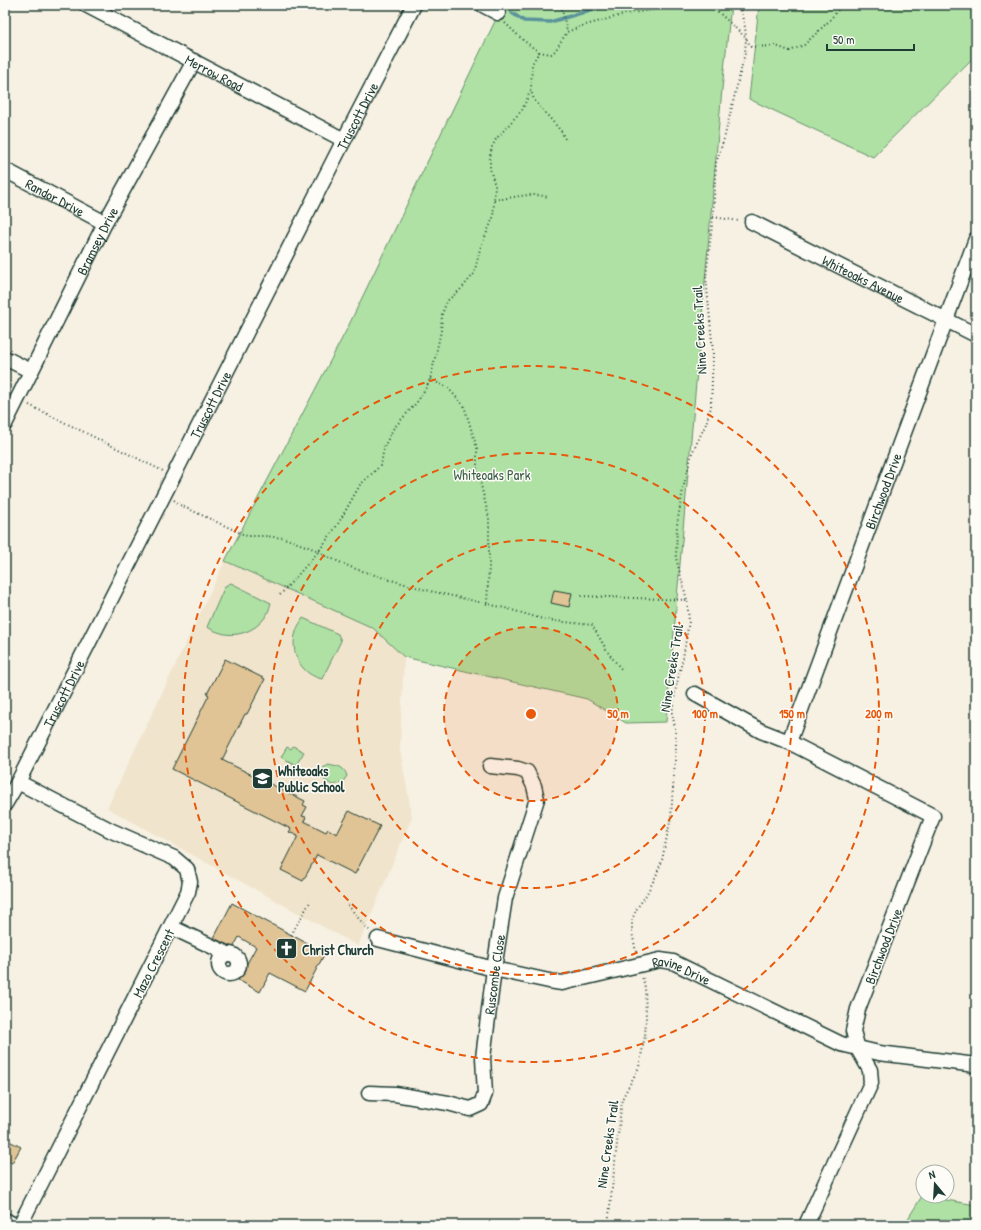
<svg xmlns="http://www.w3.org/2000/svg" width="981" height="1230" font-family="'Patrick Hand',sans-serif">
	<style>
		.built { fill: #f0e4cc }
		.green { fill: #aee1a3; stroke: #668f6c }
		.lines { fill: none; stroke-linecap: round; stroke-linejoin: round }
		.stream { stroke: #5a939c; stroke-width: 3.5 }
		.building { fill: #e0c495; stroke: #1f3d34 }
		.minor-casing { stroke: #1f3d34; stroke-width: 17 }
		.path { stroke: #1f3d34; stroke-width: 2; stroke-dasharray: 1 3; stroke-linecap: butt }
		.minor { stroke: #fdfcf7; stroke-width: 14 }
		.ring { fill: none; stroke: #e8590c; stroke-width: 2; stroke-dasharray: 7 5 }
		.labels { text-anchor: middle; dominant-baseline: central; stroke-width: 3; stroke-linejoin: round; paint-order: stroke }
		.street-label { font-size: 14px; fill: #1f3d34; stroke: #fdfcf7 }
		.park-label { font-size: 14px; fill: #3c5e4a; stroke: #fdfcf7 }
		.poi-label { font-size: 14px; font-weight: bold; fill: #1f3d34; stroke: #fdfcf7; text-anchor: start }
		.centre { fill: #e8590c; stroke: #fdfcf7; stroke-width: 2 }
		.ring-label { font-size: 12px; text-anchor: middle; font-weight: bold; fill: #e8590c; stroke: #fdfcf7; stroke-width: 3; stroke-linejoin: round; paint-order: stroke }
	</style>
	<rect width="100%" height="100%" fill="#f7f1e3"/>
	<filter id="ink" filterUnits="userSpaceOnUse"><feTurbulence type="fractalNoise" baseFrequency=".025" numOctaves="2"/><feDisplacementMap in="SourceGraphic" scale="8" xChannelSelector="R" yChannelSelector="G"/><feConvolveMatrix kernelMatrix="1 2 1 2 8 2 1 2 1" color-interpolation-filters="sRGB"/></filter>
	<g filter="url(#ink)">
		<path class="built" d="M225,561L373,628L404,657L400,749L412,817L358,946L107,808Z"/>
		<path class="green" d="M507,5H731L722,89L666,722L626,723L587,699L404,657L373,628L225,561L347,329L497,17Z
			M759,5H976V55L873,157L749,99Z
			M231,583L271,603C270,606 269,611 267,614C258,631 235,639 218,632C214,631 211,629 207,627L225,586Z
			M303,618L338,634L341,641L322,679C318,678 313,676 310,674C296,665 290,645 297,629C298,625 301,622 303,618Z
			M293,746L304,752L296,765L281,757L287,747L291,749Z
			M328,764C338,766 344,766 347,776L342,783L332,785L322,778L320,771L322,767Z
			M922,1196L976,1205V1225H904Z"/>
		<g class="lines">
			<path class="stream" d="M512,13L524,21L550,22L609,5
				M936,1225L944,1221L945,1225"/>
		</g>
		<path class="building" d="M554,590L572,593L569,607L551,603Z
			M225,659L265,679L247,714H245L222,760L305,801L303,805L307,807L302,816L306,817L304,821L326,832L328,829L337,834L349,811L380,826L355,874L317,855L303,881L281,870L298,836L289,832L291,829L172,769L209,695L207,694Z
			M232,903L325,953L305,991L270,973L260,992L238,980L256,947L239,937L233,948L214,938Z
			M5,1139L21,1147L12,1163L5,1159Z"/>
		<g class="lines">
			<defs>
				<g id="minor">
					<path id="s1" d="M86,5L344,140"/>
					<path d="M483,5L498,13"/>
					<path id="s2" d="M5,170L105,223"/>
					<path id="s3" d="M752,222L976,335"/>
					<path d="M5,358L31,371"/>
					<path id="s4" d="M5,424L105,223L194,61"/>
					<path d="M695,694L761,731L789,742L933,816L858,1009L853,1031L858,1049L870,1070L871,1083L806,1225"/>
					<path id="s5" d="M789,742L976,239"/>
					<path d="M18,782L112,831L174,858L187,869L190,882L188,892L20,1225"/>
					<path id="s6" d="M5,804L18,782L344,140L414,5"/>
					<path d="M171,927L228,954"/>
					<path id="s7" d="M378,939L494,969L549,981L562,983L660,960L673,962L841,1044L879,1053L976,1065"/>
					<circle cx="229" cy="964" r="10"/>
					<path id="s8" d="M369,1093L395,1094L448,1103L470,1109L481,1104L485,1094L483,1058L494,969L505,898L537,799L534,786L527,772L518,769L490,766"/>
					<path d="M5,1220L14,1225"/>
				</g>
			</defs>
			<use href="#minor" class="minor-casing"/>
			<path class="path" d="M561,5L567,32
				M712,6L746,38L751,47L776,46L790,51L804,45L829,21L842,5
				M505,23L523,40L539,52L532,64L531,90L534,100L561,131L565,139
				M539,52L551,54L555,51L567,32L582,26L626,14L658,9L700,7L713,5
				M494,200C513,198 529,192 548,197
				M713,217L739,221
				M430,379L448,388L464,406L477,448V469L489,518V566L487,603
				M29,405L163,471
				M174,500L180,505L247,536H265L284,538L319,551L326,556L353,568L384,578L426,590L505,608L546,620L592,625L609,654L622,670
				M280,595L319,551L338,524L360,485L381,465L384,447L393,429L417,402L427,386L431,376L441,331L442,314L447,301L460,290L474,274L480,249L493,218L495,186L490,169V157L492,147L496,139L522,110L531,90
				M581,596L687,600
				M348,905L359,919L369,930
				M291,935L310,902
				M636,952L632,932V920L637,908L645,897L656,876L662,860L671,817L676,745L675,727L672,713L676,687L683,658L689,621L687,600L676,558L677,525L683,489L692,453L706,424L711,407L713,352L706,277L713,217L716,163L724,139L745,53L746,38L745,27L739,5
				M608,1225L622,1099L639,1067L645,1036L646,1019L645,987L642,976"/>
			<use href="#minor" class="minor"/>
		</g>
	</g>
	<circle cx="531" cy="714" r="87" fill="#e8590c" fill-opacity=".12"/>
	<g class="ring">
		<circle cx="531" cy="714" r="87"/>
		<circle cx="531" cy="714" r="174"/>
		<circle cx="531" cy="714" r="261"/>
		<circle cx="531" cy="714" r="348"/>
	</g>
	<defs>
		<symbol id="school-square" viewBox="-11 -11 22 22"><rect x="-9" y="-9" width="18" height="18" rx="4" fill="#1f3d34" stroke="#fdfcf7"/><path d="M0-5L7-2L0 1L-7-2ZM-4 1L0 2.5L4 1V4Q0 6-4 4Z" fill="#fff"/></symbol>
		<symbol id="church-square" viewBox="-11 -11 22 22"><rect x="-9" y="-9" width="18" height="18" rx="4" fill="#1f3d34" stroke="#fdfcf7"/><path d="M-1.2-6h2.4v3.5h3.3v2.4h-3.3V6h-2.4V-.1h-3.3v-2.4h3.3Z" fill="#fff"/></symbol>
	</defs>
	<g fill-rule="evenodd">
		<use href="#school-square" x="250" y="766" width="25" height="25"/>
		<use href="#church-square" x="274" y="936" width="25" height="25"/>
	</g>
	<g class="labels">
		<g class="street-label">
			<text stroke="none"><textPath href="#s1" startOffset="145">Merrow Road</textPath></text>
			<text stroke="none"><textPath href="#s6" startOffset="773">Truscott Drive</textPath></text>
			<text stroke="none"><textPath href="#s2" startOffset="57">Randor Drive</textPath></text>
			<text stroke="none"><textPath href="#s4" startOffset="205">Bramsey Drive</textPath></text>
			<text stroke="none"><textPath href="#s3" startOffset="125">Whiteoaks Avenue</textPath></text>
			<text transform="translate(699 330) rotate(-93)">Nine Creeks Trail</text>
			<text stroke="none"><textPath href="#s6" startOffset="449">Truscott Drive</textPath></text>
			<text stroke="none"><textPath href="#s5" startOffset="268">Birchwood Drive</textPath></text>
			<text transform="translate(671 668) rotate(-81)">Nine Creeks Trail</text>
			<text stroke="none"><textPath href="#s6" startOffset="125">Truscott Drive</textPath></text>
			<text transform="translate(883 946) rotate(-69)">Birchwood Drive</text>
			<text transform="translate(153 963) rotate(-63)">Mazo Crescent</text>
			<text stroke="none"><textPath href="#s7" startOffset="313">Ravine Drive</textPath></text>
			<text stroke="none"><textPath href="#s8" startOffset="246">Ruscombe Close</textPath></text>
			<text transform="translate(607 1144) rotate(-82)">Nine Creeks Trail</text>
		</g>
		<g class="park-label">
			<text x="492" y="474">Whiteoaks Park</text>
		</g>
		<g class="poi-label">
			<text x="278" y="770">Whiteoaks<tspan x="278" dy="16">Public School</tspan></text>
			<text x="302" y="949">Christ Church</text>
		</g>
	</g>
	<circle cx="531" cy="714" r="6" class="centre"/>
	<g class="ring-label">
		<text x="618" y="718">50 m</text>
		<text x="705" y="718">100 m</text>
		<text x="792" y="718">150 m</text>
		<text x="879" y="718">200 m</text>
	</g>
	<rect width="981" height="1230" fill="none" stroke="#fdfcf7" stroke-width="20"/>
	<rect x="10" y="10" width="961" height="1210" fill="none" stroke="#1f3d34" stroke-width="1.5" filter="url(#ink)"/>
	<g transform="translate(935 1184) rotate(342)"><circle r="19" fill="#fdfcf7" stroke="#a4b0a9"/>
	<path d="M0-3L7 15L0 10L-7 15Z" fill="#1f3d34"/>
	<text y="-6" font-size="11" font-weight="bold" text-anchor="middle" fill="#1f3d34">N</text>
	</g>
	<path d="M827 44v6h87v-6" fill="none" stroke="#1f3d34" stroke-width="2"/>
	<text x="833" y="44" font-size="12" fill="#1f3d34" stroke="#fdfcf7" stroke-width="3" paint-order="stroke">50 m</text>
</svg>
